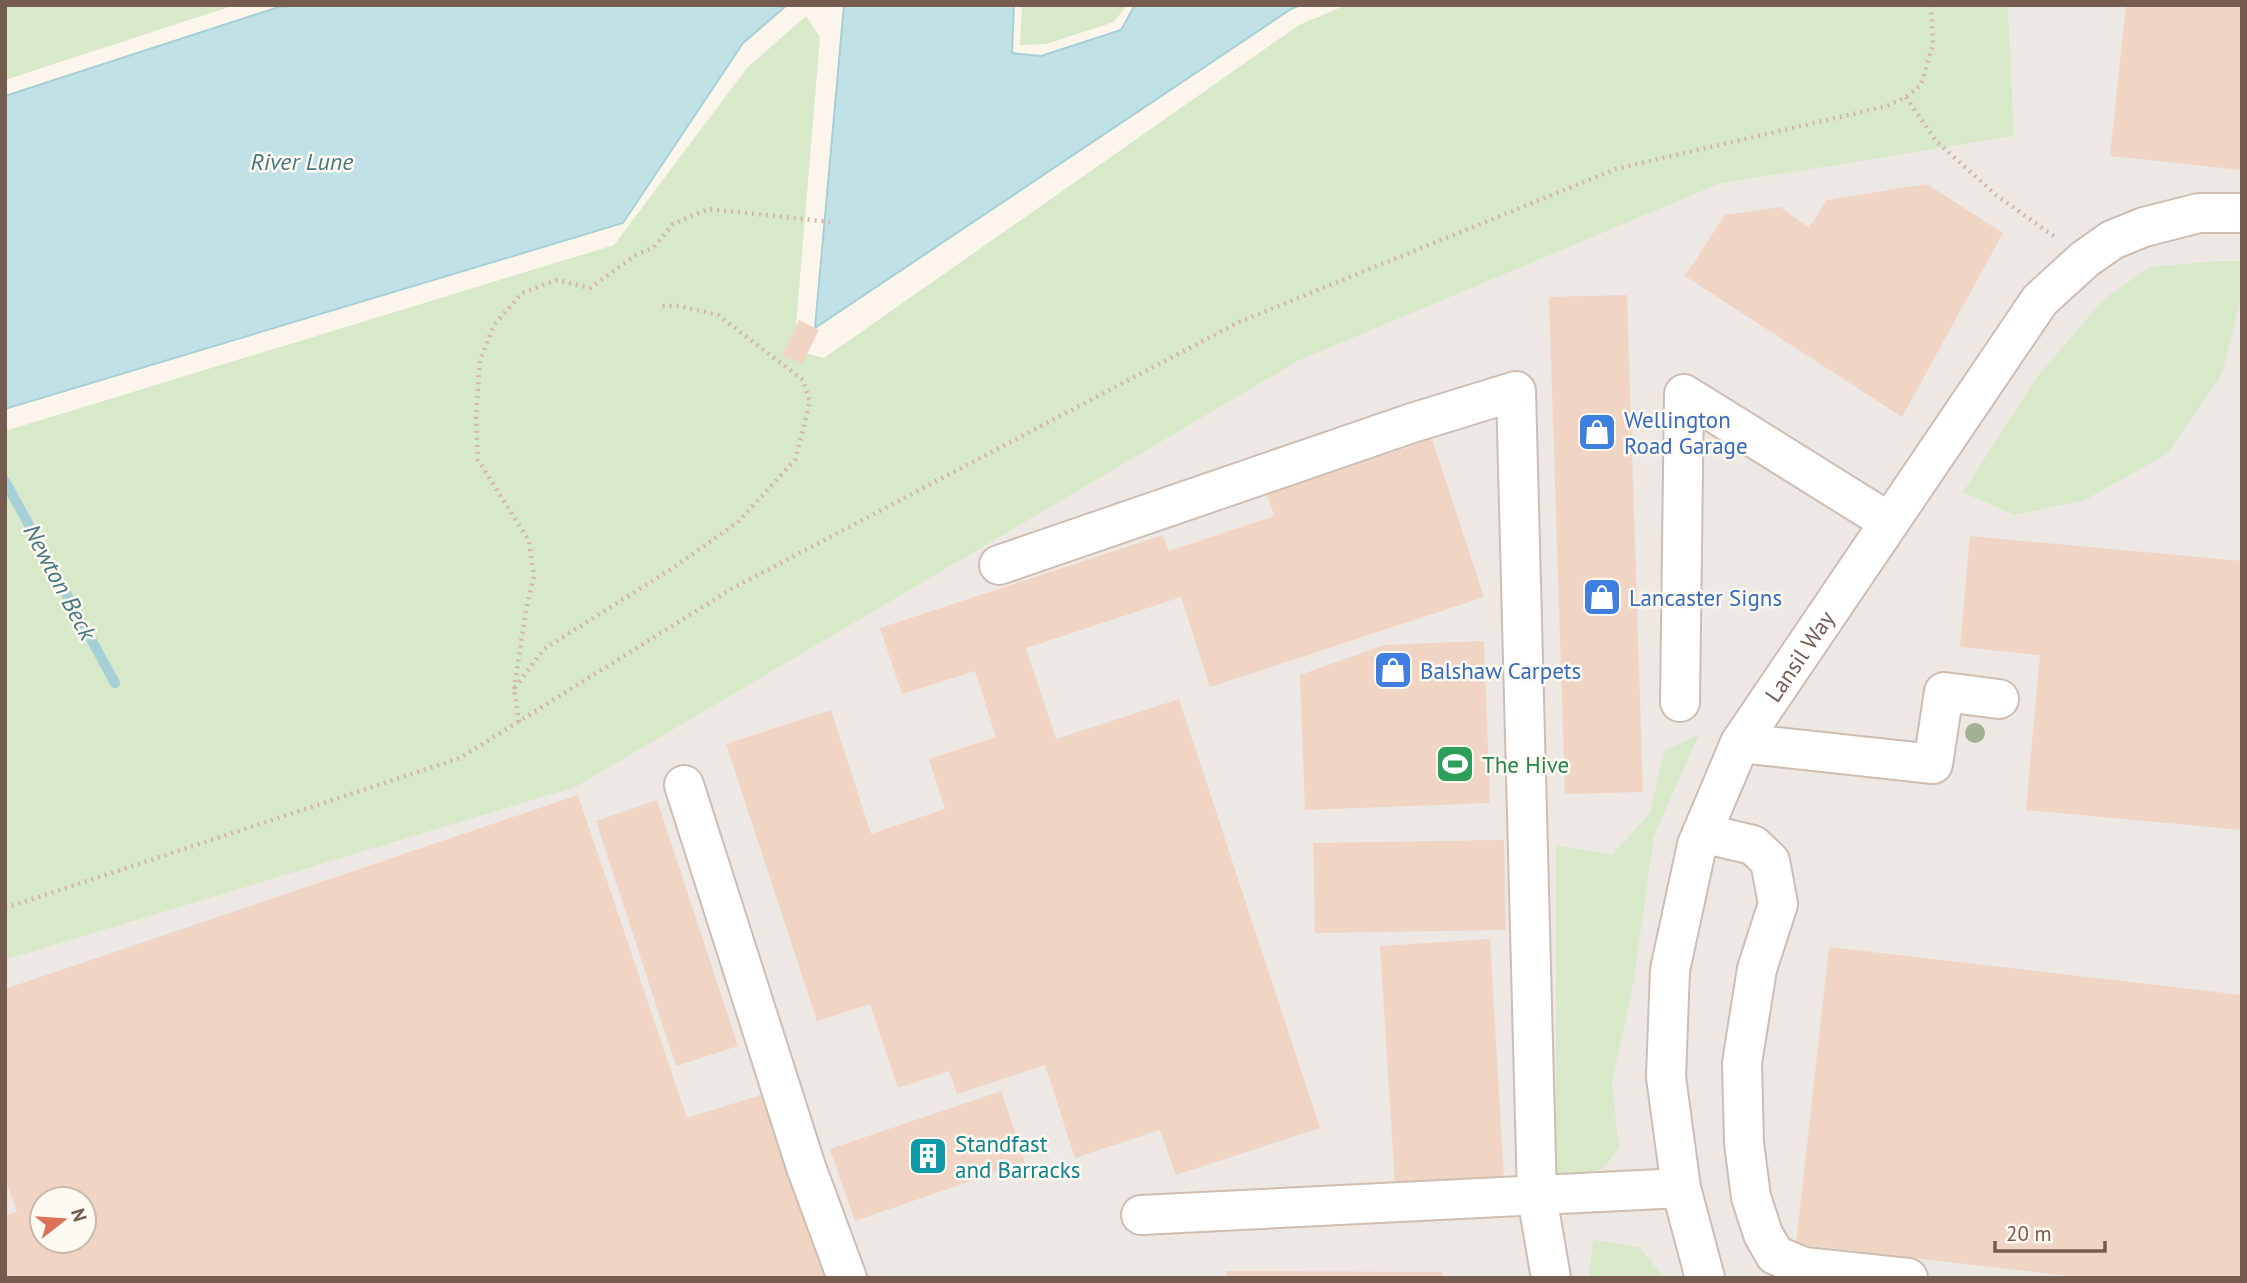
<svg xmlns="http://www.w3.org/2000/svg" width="2247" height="1283" font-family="'PT Sans',sans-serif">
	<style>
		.industrial { fill: #ede8e3; fill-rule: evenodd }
		.green { fill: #d7e9c9 }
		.water { fill: #c0e1e5; stroke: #a7d0d6; stroke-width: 2 }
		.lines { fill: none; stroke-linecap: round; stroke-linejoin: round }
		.stream { stroke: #a7d0d6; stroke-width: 10 }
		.building { fill: #f0d4c4; fill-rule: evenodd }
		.minor-casing { stroke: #cebdb1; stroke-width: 42 }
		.path { stroke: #d5b7a7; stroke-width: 4.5; stroke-dasharray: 2 5; stroke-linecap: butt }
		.minor { stroke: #fff; stroke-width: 38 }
		.tree { fill: #a2b191 }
		.labels { text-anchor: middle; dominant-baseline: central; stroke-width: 5; stroke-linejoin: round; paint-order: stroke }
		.shop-label { font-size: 23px; fill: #366cbe; stroke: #fef9f1; text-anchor: start }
		.street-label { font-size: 23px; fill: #765b4f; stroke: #fef9f1 }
		.leisure-label { font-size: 23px; fill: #27864d; stroke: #fef9f1; text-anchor: start }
		.culture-label { font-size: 23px; fill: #0d838f; stroke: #fef9f1; text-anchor: start }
		.water-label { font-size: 24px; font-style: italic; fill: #467980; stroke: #fef9f1 }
	</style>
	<rect width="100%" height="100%" fill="#fcf5eb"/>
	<path class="industrial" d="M2008,5H2242V1278H5V960L576,787L1298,361L1719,184L2014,136ZM42,1199H84V1241H42Z"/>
	<path class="green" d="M5,5H235L5,80Z
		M1022,5H1127L1114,22L1046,44L1020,45Z
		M1346,5H2008L2014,136L1719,184L1298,361L576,787L5,960V431L614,245L747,68L806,16L820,37L794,350L824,358L1299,25Z
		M2216,261H2242V294L2222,374L2167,454L2085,500L2014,515L1963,492L2037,377L2104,299L2150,267Z
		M1699,734L1654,836L1633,985L1612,1084L1619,1148C1599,1176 1591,1179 1556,1176V845L1612,855L1650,813L1664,751Z
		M1593,1240L1639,1247L1665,1278H1589Z"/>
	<path class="water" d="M285,5H787L743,43L623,223L5,409V96Z
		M844,5H1014L1012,53L1041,56L1121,30L1135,5H1301L1291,9L815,328Z"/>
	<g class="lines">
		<path class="stream" d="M5,481L115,683"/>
	</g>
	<path class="building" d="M2126,5H2242V170L2110,156Z
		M1927,184L2003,233L1902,417L1685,276L1725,215L1780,207L1809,228L1827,200Z
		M1627,295L1643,792L1565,794L1549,297Z
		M799,320L819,330L802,364L782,355Z
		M1432,439L1484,597L1210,687L1181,597L1026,648L1056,739L1179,699L1320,1128L1176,1175L1160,1130L1075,1158L1045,1065L957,1094L949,1071L898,1088L870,1004L817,1021L726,744L831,710L871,834L945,809L929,759L996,737L975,671L902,694L880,628L1163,535L1169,551L1274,516L1267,494Z
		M1970,536L2242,561V830L2026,810L2040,655L1960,647Z
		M1484,641L1490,803L1305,810L1300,675L1384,645Z
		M578,795L687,1118L761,1095L825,1278H5V1215L17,1212L5,1179V989ZM42,1199H84V1241H42Z
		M657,800L738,1046L676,1066L596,821Z
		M1504,840L1506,930L1315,933L1313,843Z
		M1490,939L1504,1179L1395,1185L1380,946Z
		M1829,947L2242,995V1278H2086L1796,1244Z
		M1001,1091L1025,1162L855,1221L830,1149Z
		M1226,1271L1443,1272V1278H1226Z"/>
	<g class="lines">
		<defs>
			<g id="minor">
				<path d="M999,565L1412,423L1516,391L1537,1197L1551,1278"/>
				<path d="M1680,702L1684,394L1889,522"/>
				<path d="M1740,743L1933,764L1944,692L1999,699"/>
				<path d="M684,785L806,1167L847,1278"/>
				<path d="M1702,833L1753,845L1770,861L1778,904L1757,969L1742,1063L1744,1143L1751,1197L1763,1234L1775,1255L1804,1267L1908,1278"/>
				<path d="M1141,1215L1681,1188"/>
				<path id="s1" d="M1705,1278L1681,1188L1666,1077L1670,970L1697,845L1740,743L2040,300L2085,259L2112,240L2144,227L2199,213H2242"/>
			</g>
		</defs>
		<use href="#minor" class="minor-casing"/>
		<path class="path" d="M1906,97L1936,141L1996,195L2055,237
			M514,689L526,610L534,576L529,541L478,460L476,417L480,360L494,325L522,293L557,280L590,288L636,255L654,247L673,224L708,209L831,222
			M519,722L514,689L544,649L673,568L739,521L795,460L810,402L803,380L718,315L679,306H662
			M5,908L460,758L733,588L1239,322L1616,169L1887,106L1906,97L1921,85L1933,44L1931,5"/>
		<use href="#minor" class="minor"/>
	</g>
	<circle class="tree" cx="1975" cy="733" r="10"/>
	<defs>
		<symbol id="shop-square" viewBox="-11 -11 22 22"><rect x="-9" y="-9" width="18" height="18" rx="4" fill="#3f7fe0" stroke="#fef9f1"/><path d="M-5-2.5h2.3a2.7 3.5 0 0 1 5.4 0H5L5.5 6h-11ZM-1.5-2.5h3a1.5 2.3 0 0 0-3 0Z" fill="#fff"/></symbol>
		<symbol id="stadium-square" viewBox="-11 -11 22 22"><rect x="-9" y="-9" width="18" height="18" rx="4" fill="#2e9e5b" stroke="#fef9f1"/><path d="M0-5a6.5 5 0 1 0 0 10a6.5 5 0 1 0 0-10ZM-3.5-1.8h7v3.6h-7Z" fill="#fff"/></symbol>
		<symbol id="building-square" viewBox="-11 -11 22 22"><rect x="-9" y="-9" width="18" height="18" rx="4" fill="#0f9aa8" stroke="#fef9f1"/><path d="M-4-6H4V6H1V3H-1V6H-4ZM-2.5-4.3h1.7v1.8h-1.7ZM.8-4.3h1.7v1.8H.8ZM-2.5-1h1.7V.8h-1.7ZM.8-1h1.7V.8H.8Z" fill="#fff"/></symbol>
	</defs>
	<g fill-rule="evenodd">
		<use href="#shop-square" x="1575" y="410" width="44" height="44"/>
		<use href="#shop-square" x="1580" y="575" width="44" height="44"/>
		<use href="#shop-square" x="1371" y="648" width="44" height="44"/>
		<use href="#stadium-square" x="1433" y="742" width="44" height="44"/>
		<use href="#building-square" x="906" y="1134" width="44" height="44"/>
	</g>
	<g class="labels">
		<g class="shop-label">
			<text x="1624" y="419">Wellington<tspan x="1624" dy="26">Road Garage</tspan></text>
			<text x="1629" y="597">Lancaster Signs</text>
			<text x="1420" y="670">Balshaw Carpets</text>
		</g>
		<g class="street-label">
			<text stroke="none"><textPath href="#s1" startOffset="656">Lansil Way</textPath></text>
		</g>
		<g class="leisure-label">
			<text x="1482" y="764">The Hive</text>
		</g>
		<g class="culture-label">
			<text x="955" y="1143">Standfast<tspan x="955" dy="26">and Barracks</tspan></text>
		</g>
		<g class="water-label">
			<text x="302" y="161">River Lune</text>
			<text transform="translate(60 582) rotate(62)">Newton Beck</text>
		</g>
	</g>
	<rect width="2247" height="1283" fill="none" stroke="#765b4f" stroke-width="14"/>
	<g transform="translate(63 1220) rotate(73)"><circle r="33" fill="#fef9f1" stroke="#c8bab0" stroke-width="2"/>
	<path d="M0-5L12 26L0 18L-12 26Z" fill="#dd7158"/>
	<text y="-10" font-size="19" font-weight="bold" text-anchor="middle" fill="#765b4f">N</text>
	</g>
	<path d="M1995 1241v10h110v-10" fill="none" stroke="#765b4f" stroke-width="3.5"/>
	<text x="2006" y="1241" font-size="21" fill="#765b4f" stroke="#fef9f1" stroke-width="5" paint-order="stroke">20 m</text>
</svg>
